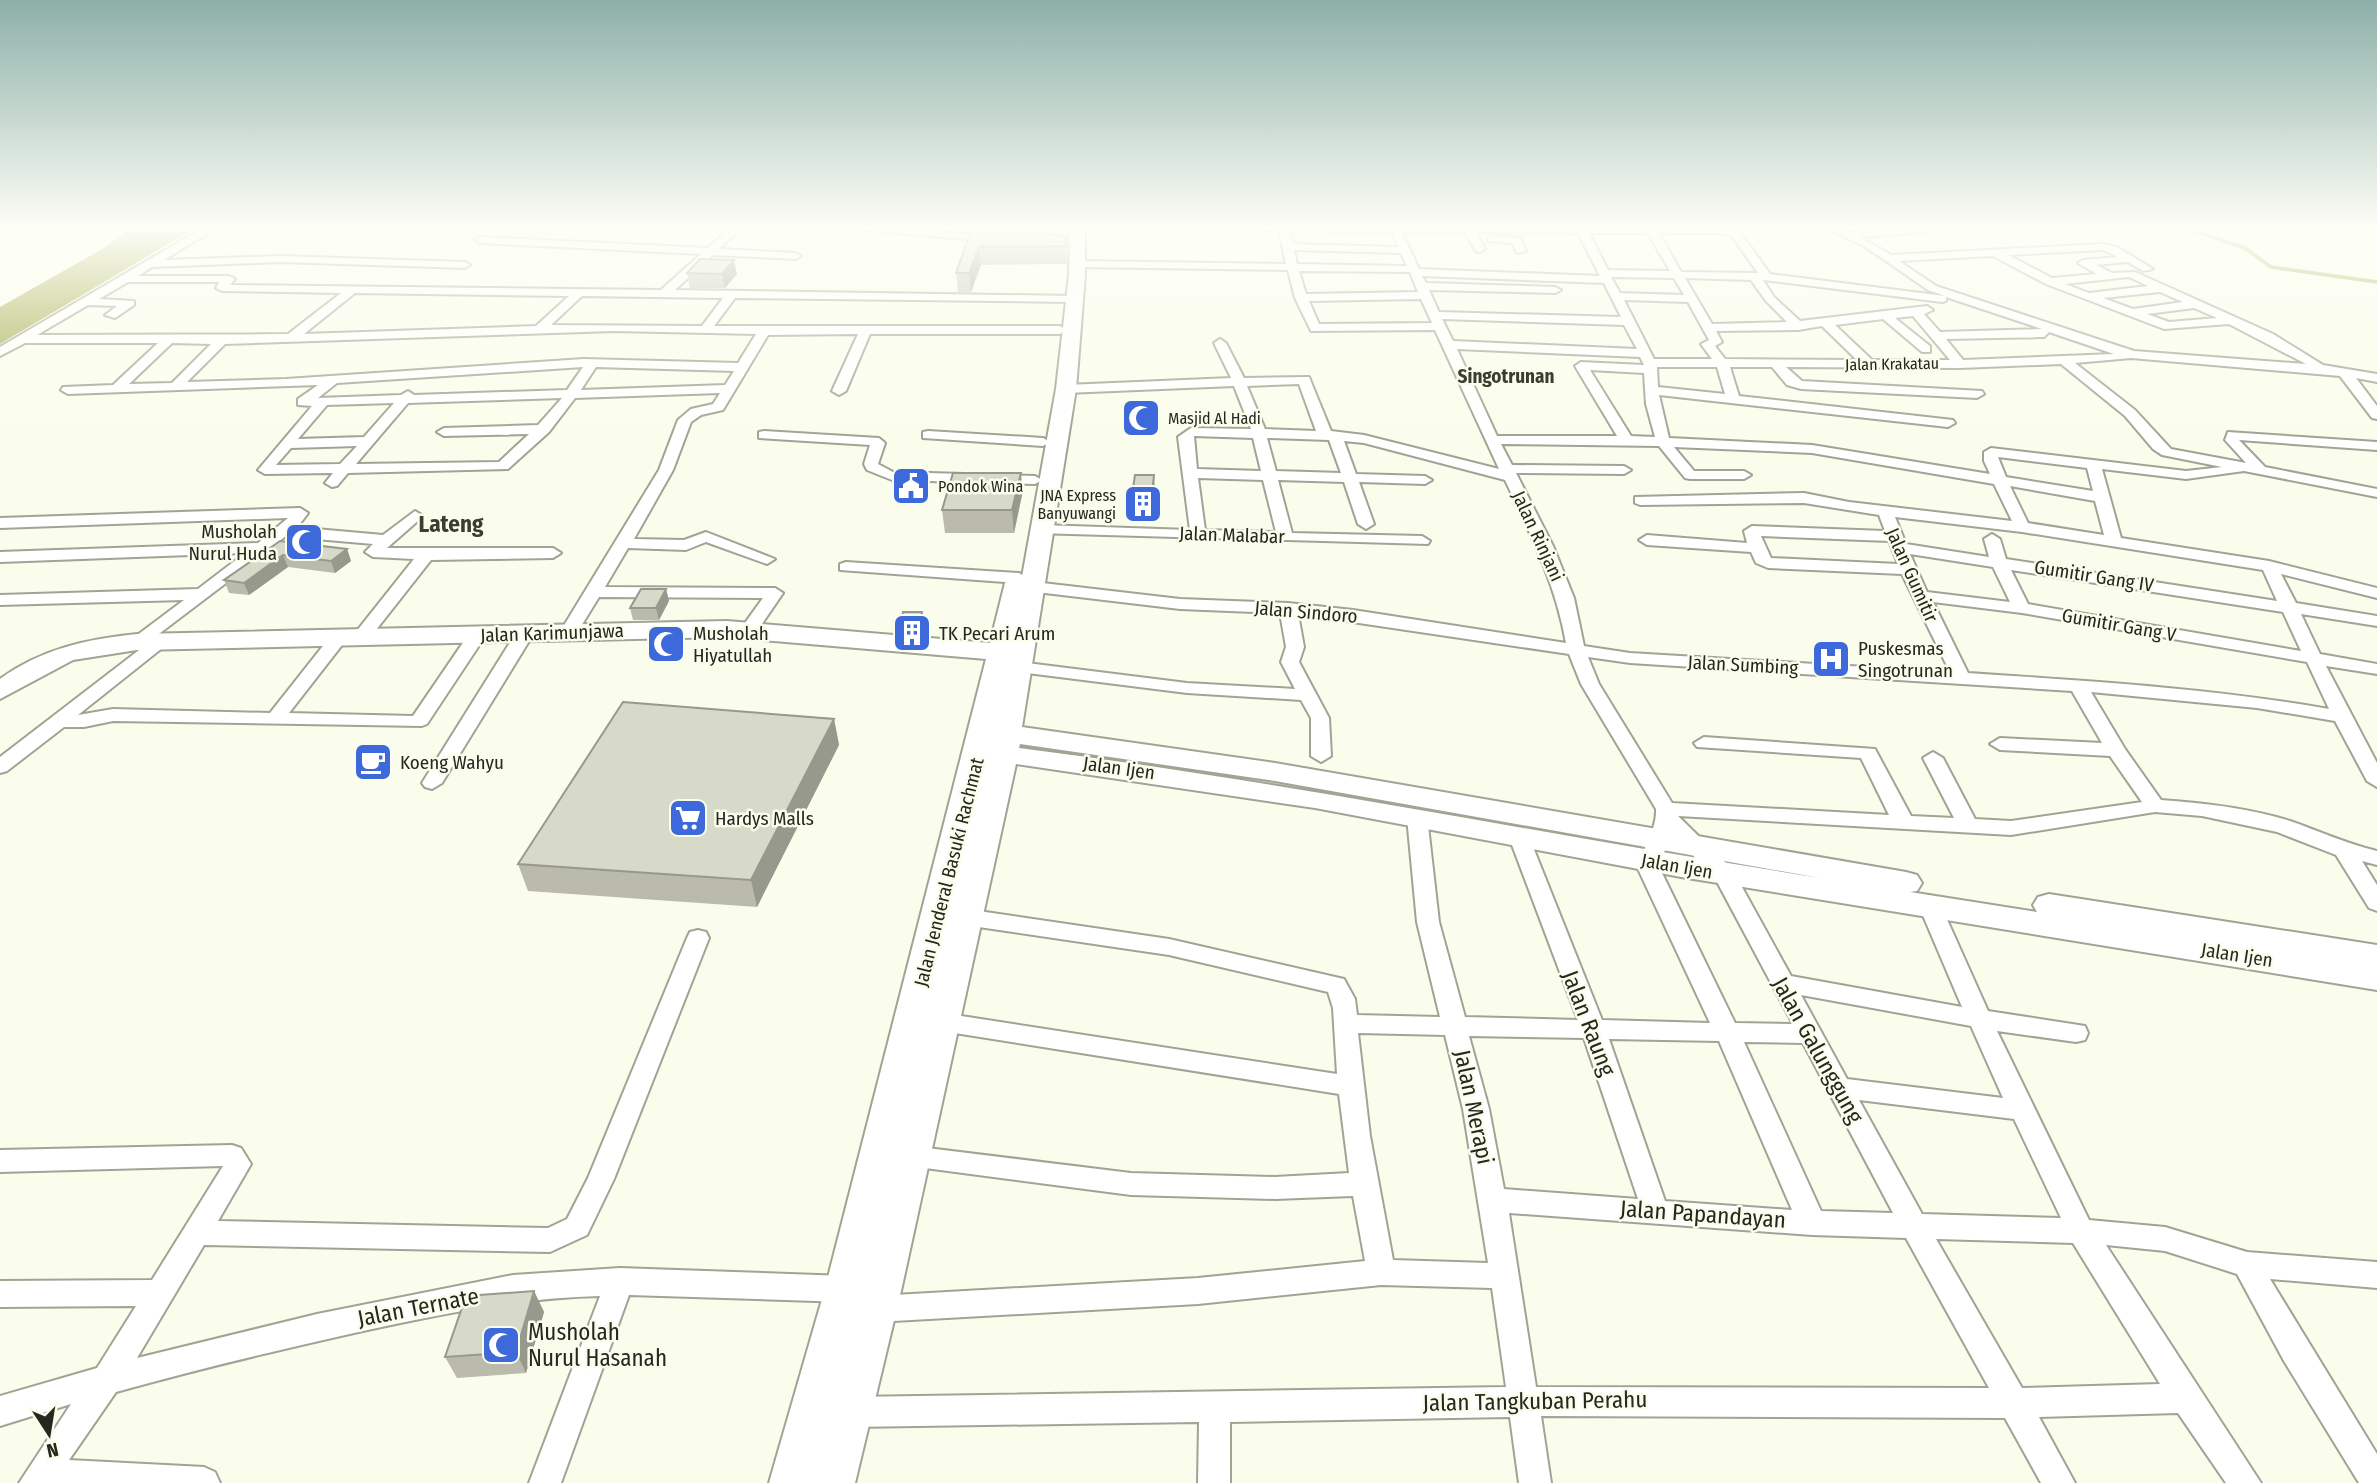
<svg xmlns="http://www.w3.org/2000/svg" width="2377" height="1483" font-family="'Fira Sans Condensed',sans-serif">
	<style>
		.water { fill: #a2a948 }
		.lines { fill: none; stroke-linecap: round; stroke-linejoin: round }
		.stream { stroke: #a2a948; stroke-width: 3.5 }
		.street-casing { stroke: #a1a394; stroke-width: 4 }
		.secondary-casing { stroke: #a1a394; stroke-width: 4 }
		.street { fill: #fff; fill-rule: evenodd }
		.secondary { fill: #fff; fill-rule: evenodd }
		.wall { fill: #babbad }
		.shaded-wall { fill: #97998d }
		.building { fill: #d8dac9; stroke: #97998d; stroke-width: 2 }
		.labels { text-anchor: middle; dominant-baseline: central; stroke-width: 5; stroke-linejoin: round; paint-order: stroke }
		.far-street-label { font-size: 16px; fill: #262721; stroke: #fbfdec }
		.far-poi-label { font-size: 16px; fill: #262721; stroke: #fbfdec; text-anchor: start }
		.far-quarter-label { font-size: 19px; font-weight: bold; fill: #3c3d30; stroke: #fbfdec }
		.poi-label { font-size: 19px; fill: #262721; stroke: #fbfdec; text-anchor: start }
		.street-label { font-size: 19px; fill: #262721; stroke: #fbfdec }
		.quarter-label { font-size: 23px; font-weight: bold; fill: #3c3d30; stroke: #fbfdec }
		.near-street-label { font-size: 23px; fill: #262721; stroke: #fbfdec }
		.near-poi-label { font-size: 23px; fill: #262721; stroke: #fbfdec; text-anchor: start }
	</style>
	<rect width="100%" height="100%" fill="#fbfdec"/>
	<path class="water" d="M131,228H195L0,344V307L104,248Z"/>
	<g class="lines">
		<path class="stream" d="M2186,228L2245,248L2271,267L2377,282"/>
		<defs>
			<path id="street" d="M203,228H216L164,260L280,256L465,262L470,265L465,268L280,262L152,267L138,276H229L235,279L230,285L661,290L701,254L480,243L475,240L480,237L708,248L730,228H741L719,249L796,253L801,256L796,259L713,255L675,290L1075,296L1081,299L1075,302L735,298L714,326H1060L1066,330L1060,334H870L846,391L839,395L832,391L858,334L768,335L723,410L701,415L691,422L673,470L634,539L684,540L706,532L775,559L767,564L706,542L686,550L628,548L605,587L775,588L783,593L755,634L749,635L740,630L763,598L599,597L575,636L569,637L560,632L659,470L678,420L691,409L713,404L720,393L575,398L549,432L508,469L348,473L337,486L332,487L325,483L333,473L265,474L258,470L312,406L298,405V399L318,385L68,394L61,390L63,387L113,385L158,343H25L0,356V347ZM128,282H219L216,288L222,291L341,293L288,334L37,335L88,305L117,306L105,315L115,318L134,305V301L99,299ZM355,293L569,296L536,326L304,334ZM582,296L723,298L702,326L551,325ZM614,331L756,334L738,363L584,359L286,379L187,382L225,344ZM172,343L211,344L172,383L129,384ZM583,367L567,390L414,395L408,391L401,395L318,398L337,383ZM596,367L734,371L725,385L581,390ZM562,398L538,425L444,428L437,432L444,436L529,434L499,462L356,464L408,403ZM394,403L364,437L298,439L327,405ZM357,446L340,464L276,465L291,448Z
				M845,228H896L995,236L1000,239L995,242Z
				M1235,228H1727L1740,232L1770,274L1945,296L1928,290L1864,246L1826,228L1848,232L1933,229L1928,232L1860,237L1891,255L2103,244L2117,247L2153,269L2143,271L2128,262L2096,265L2112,273L2135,272L2273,334L2323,365L2377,374V382L2356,378L2377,406V419L2372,418L2340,376L2131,358L2075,363L2135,410L2171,449L2246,463L2225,440L2228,432L2377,442V450L2239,440L2265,467L2377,489V497L2244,471L2186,479L2102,469L2121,538L2269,561L2377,588V598L2281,574L2296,603L2377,616V626L2301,614L2320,654L2377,664V674L2326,666L2377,763V787L2367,781L2335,721L2257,708L2091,692L2125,749L2161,800C2204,803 2249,808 2290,821C2319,831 2347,844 2377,851V865L2362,861L2377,885V911L2369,908L2336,855L2277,832L2202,816L2155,812L2011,835L1678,816L1732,869L1791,976L1962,1007L1919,906L1922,901H1938L1941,906L1988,1011L2085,1026L2088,1033L2085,1040L2076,1042L1997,1031L2089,1220L2165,1227L2247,1252L2377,1262V1288L2270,1279L2377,1454V1483H2359L2284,1361L2237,1274L2165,1251L2106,1245L2261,1483H2226L2178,1413L2039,1417L2075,1483H2041L2005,1418L1541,1416L1551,1483H1519L1510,1417L1230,1422V1483H1198L1199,1422L852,1427L841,1423L837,1412L841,1401L852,1397L1506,1387L1492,1288L1381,1285L1198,1304L876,1322L866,1318L861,1309L866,1300L876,1296L1198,1278L1365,1261L1353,1196L1275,1199L1131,1195L902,1165L898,1157L902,1149L911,1146L1131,1173L1275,1177L1349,1173L1339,1094L942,1031L933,1028L930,1022L933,1016L942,1013L1337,1074L1333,1008L1328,992L1169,955L965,925L957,922L954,917L957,912L965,909L1169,939L1344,979L1355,999L1357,1015L1440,1017L1417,922L1407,817L1417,810L1427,817L1439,922L1465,1017L1578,1020L1509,837L1519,830L1529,837L1602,1020L1710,1023L1639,871C1640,849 1657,832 1656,809L1581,684L1569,654L1298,614L1304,647L1299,662L1329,718L1331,756L1321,762L1311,756V718L1301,700L1187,693L1019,672L1010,667L1019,662L1187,683L1295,689L1281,662L1286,647L1280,613L1180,609L1028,591L1026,587L1028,583L1034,582L1180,599L1288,603L1353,610L1566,643C1555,582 1531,535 1505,480L1364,443L1344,441L1356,474L1425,476L1432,480L1425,484L1359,482L1374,524L1366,529L1358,524L1344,482L1278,480L1292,533L1422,536L1430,541L1428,544L1035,533L1033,530L1041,525L1190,530L1178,437L1191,428L1251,429L1234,386L1066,393L1059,389L1066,385L1231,378L1214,343L1220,339L1226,343L1244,378L1309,377L1331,431L1364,435L1499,469L1435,330L1311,331L1295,298L1288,270L1077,267L1072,264L1077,261L1286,264L1279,231ZM1290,231L1392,232L1398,247L1293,244ZM1402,232H1465L1476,251L1480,252L1485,249L1476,232L1578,233L1600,276L1419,269ZM1589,233H1648L1670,271L1608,270ZM1659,233H1721L1732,236L1758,273L1681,272ZM1294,250L1401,253L1407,266L1297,264ZM2103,250L2118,257L2083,260L2078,263L2097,274L2052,278L2008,255ZM1993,256L2046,284L2164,329L2229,324L2306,364L2134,351L1936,286L1899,261ZM1299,271L1410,272L1418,292L1306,294ZM1422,276L1604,283L1621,317L1439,312L1429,290L1555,293L1561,290L1555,287L1426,283ZM1611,277L1674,278L1684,295L1620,293ZM2129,277L2148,286L2089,293L2065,284ZM1685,278L1751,280L1766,301L1787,322L1712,324ZM1763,280L1942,302L1946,301V297L2042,329L1940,332L1924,314L1933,310L1927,306L1800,321L1774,297ZM2160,292L2183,302L2133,309L2103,298ZM1421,299L1432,323L1319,324L1309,301ZM1624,300L1688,302L1709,340L1701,344L1712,359H1654ZM2194,308L2217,318L2169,322L2147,314ZM1913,316L1950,360H1872L1835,325L1883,319L1922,352H1930V346L1895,318ZM1442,319L1624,325L1637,349L1453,341ZM1822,326L1857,360L1725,359L1715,346L1722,342L1716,331L1798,330ZM2049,332L2114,354L1963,360L1946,339L2044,337ZM1457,349L1640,357L1644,365L1581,362L1575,366L1617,436H1497ZM2061,364L2125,416L2153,449L2162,455L2222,467L2186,471L1991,448L1984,452V461L1990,474L1812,445L1669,438L1659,395L1948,427L1955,423L1953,420L1739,396L1730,367H1772L1787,385L1801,389L1977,398L1984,394L1982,391L1802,381L1786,367L1960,368ZM1657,367H1717L1725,394L1658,387ZM1590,370L1644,373L1646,404L1655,437L1631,436ZM1299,384L1316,431L1265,429L1247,386ZM1194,436L1253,438L1261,471L1197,469ZM1267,438L1329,440L1341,473L1276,471ZM1501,444L1659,446L1685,478L1690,479H1744L1751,475L1744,471H1694L1674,447L1812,453L1994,484L2012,521L1849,502L1804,493L1635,497V503L1640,505L1804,503L1879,515L1885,531L1752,526L1744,531L1747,543L1647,535L1639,540L1647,545L1751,552L1756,563L1768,568L1902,574L1950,672L1630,653L1584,646L1574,598L1553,546L1516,473L1624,474L1631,470L1624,466L1512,465ZM1998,457L2087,468L2093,491L2006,477ZM1198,478L1263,480L1276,532L1205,530ZM2010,486L2095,501L2104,535L2028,523ZM1895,517L2022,532L2263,570L2277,601L2006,559L2000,539L1992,534L1984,539L1989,557L1906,544ZM1761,536L1889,541L1898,564L1771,558ZM1910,554L1993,567L2010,602L1927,592ZM2011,570L2283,612L2301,651L2028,604ZM1933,602L2022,613L2307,662L2329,709C2209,688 2089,681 1968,673ZM1588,657L1630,663L2072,691L2102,743L2000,738L1990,744L2000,750L2110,756L2142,802L2011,821L1975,819L1943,758L1933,752L1923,758L1954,818L1911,816L1875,749L1704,737L1694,743L1697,747L1861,758L1889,815L1672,803L1599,684ZM1672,834L1715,878L1793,1024L1735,1023L1661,871L1663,855ZM1801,995L1971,1026L2003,1098L1847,1079ZM1358,1033L1445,1035L1463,1109L1488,1263L1393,1260L1370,1136ZM1469,1036L1584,1038L1638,1199L1504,1189L1489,1109ZM1609,1039L1719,1041L1792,1210L1665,1201ZM1744,1042L1803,1043L1893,1213L1821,1211ZM1859,1100L2014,1119L2061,1218L1922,1214ZM1509,1213L1812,1235L1906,1238L1989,1388L1536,1387ZM1936,1239L2073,1243L2160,1384L2022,1388Z
				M1492,236L1520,238L1526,251L1517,253L1512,243L1488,241V237Z
				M764,431L879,438L885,443L878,464L893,472L1035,476L1042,480L1035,484L892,480L867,470L864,464L870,445L759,438V432Z
				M928,431L1043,438L1050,442L1043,446L923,438V432Z
				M300,508L308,513L299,525L259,558L143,646H131L128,642L184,600L0,605V595L198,589L245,553L0,562V552L258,543L288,518L0,528V518Z
				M415,511L423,516L420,519L387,548H553L561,553L553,558L431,560L368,640H356L353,636L356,632L414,559L373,557L365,552L373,544L316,539L308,534L316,529L383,535Z
				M846,562L1019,573L1027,578L1019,583L840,570V564Z
				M525,628L534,633L442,783L432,789L425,787L422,783L516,633Z
				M477,630L486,635L427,724L422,726L113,721L84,727H64L7,771L0,773V757L156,637L162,636L171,641L78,715L113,709L270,713L334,632L340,631L349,636L289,713L413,716L471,631Z
				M698,930L706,932L709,938L614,1179L587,1235L550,1252L204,1245L137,1358L317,1314L513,1275L620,1268L846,1276L856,1280L860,1289L856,1298L846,1302L629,1295L561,1483H529L600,1296C516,1298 436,1315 354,1333C274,1351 195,1370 116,1392L69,1460L204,1467L215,1472L220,1483H19L71,1404L0,1426V1396L97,1368L136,1306L0,1307V1281L152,1280L223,1166L0,1172V1150L232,1145L241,1148L251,1164L218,1221L548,1228L567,1219L588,1178L687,938L690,932Z"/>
			<path id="secondary" d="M1070,228H1085V275L1076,389L1022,727L1275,763L1906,872L1917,875L1922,883L1917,891L1910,892L2037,912L2033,905L2038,897L2049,894L2377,945V990L1681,877L1315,808L1016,764L901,1291L855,1483H769L825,1289L986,659L727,637L137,650L73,660L0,699V679C41,649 87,639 137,634L727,621L990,643L1005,583L1009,578L1022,577L1056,389L1069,275ZM1020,744L1275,781L1820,878C1553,836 1288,782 1019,748Z"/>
		</defs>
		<use href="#street" class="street-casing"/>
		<use href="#secondary" class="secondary-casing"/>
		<use href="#street" class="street"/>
		<use href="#secondary" class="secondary"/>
	</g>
	<path class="wall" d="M972,228L1066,236L1067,264L981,265L971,292H958L956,273Z
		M687,273L737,274L725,288H690Z
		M1021,473L1022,495L1014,533H945L942,510Z
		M1155,492L1152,518H1132L1131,501Z
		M280,541L347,549L351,561L335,573L288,567L249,595L229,593L224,580Z
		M666,589L669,601L659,620H633L630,608Z
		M922,612L924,625L921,635L902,633L901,621Z
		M834,719L839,745L757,907L528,891L518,864Z
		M534,1291L544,1312L526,1373L457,1378L445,1357Z"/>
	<path class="shaded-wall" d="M979,247L981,265L971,292L969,273Z
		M734,260L737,274L725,288L722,274Z
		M1021,473L1022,495L1014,533L1012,510Z
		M1154,475L1155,492L1152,518L1151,501Z
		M347,549L351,561L335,573L331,561Z
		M283,555L288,567L249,595L244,583Z
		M666,589L669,601L659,620L656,608Z
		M922,612L924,625L921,635L920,622Z
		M834,719L839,745L757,907L751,880Z
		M534,1291L544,1312L526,1373L516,1352Z"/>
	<path class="building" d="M972,228H984L1066,236V246L979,247L969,273H956Z
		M700,259L734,260L722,274L687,273Z
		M953,473H1021L1012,510H942Z
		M1135,475H1154L1151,501H1131Z
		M280,541L347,549L331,561L283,555L244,583L224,580Z
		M641,589H666L656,608H630Z
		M903,612H922L920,622L901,621Z
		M623,702L834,719L751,880L518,864Z
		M534,1291L516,1352L445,1357L466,1296Z"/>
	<linearGradient id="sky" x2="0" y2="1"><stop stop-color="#8cb0a8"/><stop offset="0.52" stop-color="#fdfef6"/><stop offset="1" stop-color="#fdfef6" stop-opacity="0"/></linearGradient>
	<rect width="2377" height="436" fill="url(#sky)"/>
	<defs>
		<symbol id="mosque-square" viewBox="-11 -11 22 22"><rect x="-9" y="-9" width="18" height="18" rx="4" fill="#3e69da" stroke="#fbfdec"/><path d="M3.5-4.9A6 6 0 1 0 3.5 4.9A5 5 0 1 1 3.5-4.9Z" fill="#fff"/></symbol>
		<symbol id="civic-square" viewBox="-11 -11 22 22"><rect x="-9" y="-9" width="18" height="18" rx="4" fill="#3e69da" stroke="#fbfdec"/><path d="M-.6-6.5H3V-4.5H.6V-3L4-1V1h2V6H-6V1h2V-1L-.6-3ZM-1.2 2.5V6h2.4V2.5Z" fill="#fff"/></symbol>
		<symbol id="building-square" viewBox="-11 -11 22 22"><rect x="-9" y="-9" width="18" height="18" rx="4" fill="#3e69da" stroke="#fbfdec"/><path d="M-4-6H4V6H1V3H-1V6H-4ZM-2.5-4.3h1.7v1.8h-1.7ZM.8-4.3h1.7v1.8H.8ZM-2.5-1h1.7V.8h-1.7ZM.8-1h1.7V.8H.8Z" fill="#fff"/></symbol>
		<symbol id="hospital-square" viewBox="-11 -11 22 22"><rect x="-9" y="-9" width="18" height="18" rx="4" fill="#3e69da" stroke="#fbfdec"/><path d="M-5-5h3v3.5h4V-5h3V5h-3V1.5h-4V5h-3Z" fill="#fff"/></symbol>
		<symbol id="cafe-square" viewBox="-11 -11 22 22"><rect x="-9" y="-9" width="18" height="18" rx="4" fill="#3e69da" stroke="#fbfdec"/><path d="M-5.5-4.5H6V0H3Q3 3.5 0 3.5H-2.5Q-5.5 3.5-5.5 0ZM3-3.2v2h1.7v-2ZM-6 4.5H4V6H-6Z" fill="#fff"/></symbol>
		<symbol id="supermarket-square" viewBox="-11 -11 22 22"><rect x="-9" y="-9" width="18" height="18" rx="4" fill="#3e69da" stroke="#fbfdec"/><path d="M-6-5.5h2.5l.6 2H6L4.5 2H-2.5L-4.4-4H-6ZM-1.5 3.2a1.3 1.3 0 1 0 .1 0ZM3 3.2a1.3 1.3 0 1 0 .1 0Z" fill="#fff"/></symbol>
	</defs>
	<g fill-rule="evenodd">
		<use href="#mosque-square" x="1119" y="396" width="44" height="44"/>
		<use href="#civic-square" x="889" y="464" width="44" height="44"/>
		<use href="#building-square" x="1121" y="482" width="44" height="44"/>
		<use href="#mosque-square" x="282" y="520" width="44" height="44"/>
		<use href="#building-square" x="890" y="611" width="44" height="44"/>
		<use href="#mosque-square" x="644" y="622" width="44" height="44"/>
		<use href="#hospital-square" x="1809" y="637" width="44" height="44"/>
		<use href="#cafe-square" x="351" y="740" width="44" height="44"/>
		<use href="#supermarket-square" x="666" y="796" width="44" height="44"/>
		<use href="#mosque-square" x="479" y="1323" width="44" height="44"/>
	</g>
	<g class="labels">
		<g class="far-street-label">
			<text transform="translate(1892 364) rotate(-1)">Jalan Krakatau</text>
		</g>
		<g class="far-poi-label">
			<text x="1168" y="418">Masjid Al Hadi</text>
			<text x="938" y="486">Pondok Wina</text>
			<text x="1116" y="495" text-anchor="end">JNA Express<tspan x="1116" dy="18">Banyuwangi</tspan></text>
		</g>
		<g class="far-quarter-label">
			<text x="1506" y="376">Singotrunan</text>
		</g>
		<g class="poi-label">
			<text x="277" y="531" text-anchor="end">Musholah<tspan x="277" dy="22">Nurul Huda</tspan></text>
			<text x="693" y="633">Musholah<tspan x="693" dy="22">Hiyatullah</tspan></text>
			<text x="939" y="633">TK Pecari Arum</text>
			<text x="1858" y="648">Puskesmas<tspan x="1858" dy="22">Singotrunan</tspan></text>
			<text x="400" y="762">Koeng Wahyu</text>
			<text x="715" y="818">Hardys Malls</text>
		</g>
		<g class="street-label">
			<text transform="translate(1232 535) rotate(2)">Jalan Malabar</text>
			<text transform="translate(1538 536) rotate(65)">Jalan Rinjani</text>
			<text transform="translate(1912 575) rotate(66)">Jalan Gumitir</text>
			<text transform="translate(2094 576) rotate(9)">Gumitir Gang IV</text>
			<text transform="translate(1306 612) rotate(5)">Jalan Sindoro</text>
			<text transform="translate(2119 625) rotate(10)">Gumitir Gang V</text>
			<text transform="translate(552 633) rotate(-2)">Jalan Karimunjawa</text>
			<text transform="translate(1743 665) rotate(3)">Jalan Sumbing</text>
			<text transform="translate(1119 768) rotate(8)">Jalan Ijen</text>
			<text transform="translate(1677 866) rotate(10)">Jalan Ijen</text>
			<text transform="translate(949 872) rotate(-76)">Jalan Jenderal Basuki Rachmat</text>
			<text transform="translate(2237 955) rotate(9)">Jalan Ijen</text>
		</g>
		<g class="quarter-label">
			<text x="451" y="524">Lateng</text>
		</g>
		<g class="near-street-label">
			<text transform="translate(1589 1023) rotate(69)">Jalan Raung</text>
			<text transform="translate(1818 1050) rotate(61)">Jalan Galunggung</text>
			<text transform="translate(1474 1107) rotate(78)">Jalan Merapi</text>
			<text transform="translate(1703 1214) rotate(4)">Jalan Papandayan</text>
			<text transform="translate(418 1307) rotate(-11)">Jalan Ternate</text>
			<text transform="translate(1535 1401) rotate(-1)">Jalan Tangkuban Perahu</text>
		</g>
		<g class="near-poi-label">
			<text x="528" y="1332">Musholah<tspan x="528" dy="26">Nurul Hasanah</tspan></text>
		</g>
	</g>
	<g transform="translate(49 1434) rotate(168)" stroke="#fbfdec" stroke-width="5" paint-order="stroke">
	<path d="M0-5L12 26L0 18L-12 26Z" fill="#262721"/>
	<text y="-10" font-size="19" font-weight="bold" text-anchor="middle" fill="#262721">N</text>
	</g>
</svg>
